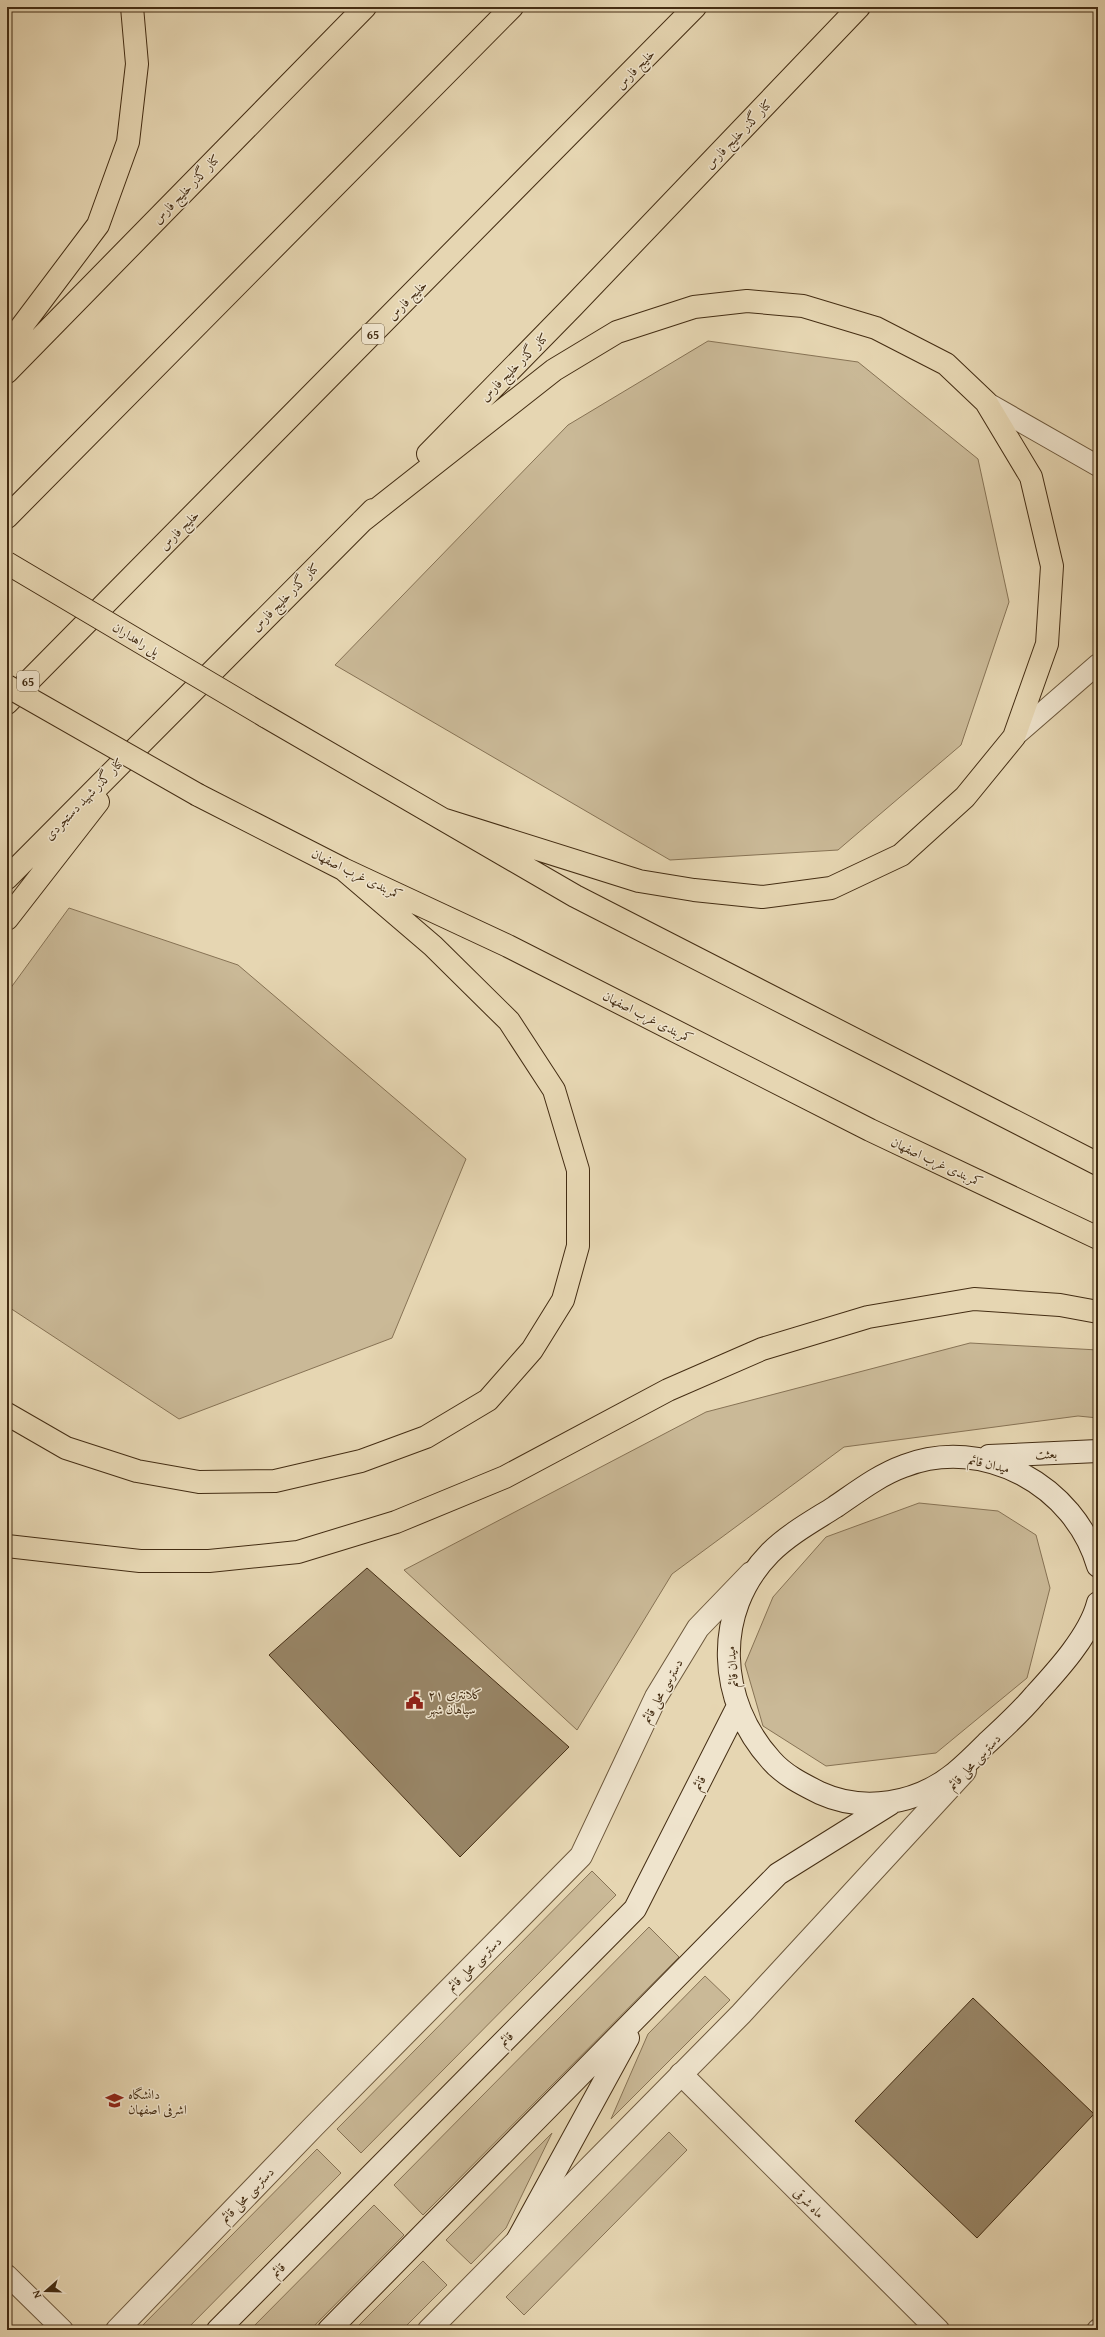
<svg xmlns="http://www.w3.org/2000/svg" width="1105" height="2337" font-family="'Gentium Book Plus',Amiri,serif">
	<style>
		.green { fill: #cab997; stroke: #877355 }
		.building { fill: #988566; stroke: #442d13 }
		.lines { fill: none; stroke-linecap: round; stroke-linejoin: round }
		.service-casing { stroke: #6c573b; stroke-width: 22 }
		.minor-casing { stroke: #6c573b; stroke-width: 24 }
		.tertiary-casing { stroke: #6c573b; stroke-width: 24 }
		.secondary-casing { stroke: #442d13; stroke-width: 24 }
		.trunk-casing { stroke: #442d13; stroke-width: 24 }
		.service { stroke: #efe4cd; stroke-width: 20 }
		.minor { stroke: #efe4cd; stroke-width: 22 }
		.tertiary { stroke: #efe4cd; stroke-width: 22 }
		.secondary { stroke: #efe4cd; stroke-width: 22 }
		.trunk { stroke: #e6d6b2; stroke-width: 22 }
		.trunk-bridge-casing { stroke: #442d13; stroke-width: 24; stroke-linecap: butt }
		.trunk-bridge { stroke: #e6d6b2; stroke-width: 22 }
		.labels { text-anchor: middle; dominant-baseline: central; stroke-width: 3; stroke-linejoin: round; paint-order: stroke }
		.shield { fill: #efe4cd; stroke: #77644b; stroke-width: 1 }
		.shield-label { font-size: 12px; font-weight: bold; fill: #442d13 }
		.street-label { font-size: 13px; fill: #442d13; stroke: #efe4cd }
		.poi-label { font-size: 13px; fill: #442d13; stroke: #efe4cd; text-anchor: start }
	</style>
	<rect width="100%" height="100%" fill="#e6d6b2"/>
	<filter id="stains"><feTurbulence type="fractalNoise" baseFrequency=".005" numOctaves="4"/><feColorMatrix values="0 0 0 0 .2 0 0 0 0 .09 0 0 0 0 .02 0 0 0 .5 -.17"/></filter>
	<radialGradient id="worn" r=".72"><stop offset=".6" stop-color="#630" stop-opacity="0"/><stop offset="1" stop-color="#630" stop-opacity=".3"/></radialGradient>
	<path class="green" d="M708,341L858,362L978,459L1009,602L961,745L838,850L670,860L335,665L568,425Z
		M69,908L238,965L466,1159L392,1338L179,1419L7,1306V993Z
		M970,1343L1098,1350V1418L1078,1416L844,1447L672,1574L577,1730L404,1570L706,1412Z
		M919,1503L998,1511L1036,1535L1050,1588L1027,1678L936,1753L826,1766L763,1726L745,1664L773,1597L826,1537Z
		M592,1871L616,1895L361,2153L337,2129Z
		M649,1927L679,1957L423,2215L394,2185Z
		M705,1976L730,2000L611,2119L648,2034Z
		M669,2132L687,2150L524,2315L506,2297Z
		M552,2133L506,2228L471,2264L446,2240Z
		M317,2149L341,2173L186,2330H138Z
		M374,2205L404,2235L310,2330H250Z
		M423,2261L447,2285L402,2330H354Z"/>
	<path class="building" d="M367,1568L569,1747L460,1857L269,1655Z
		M973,1998L1094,2114L977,2238L855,2121Z"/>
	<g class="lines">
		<defs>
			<path id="service" d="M986,402L1098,466
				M1014,737L1098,664
				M7,2275L63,2330
				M1097,2330L1098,2329"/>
			<path id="minor" d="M681,2074L938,2330"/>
			<path id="tertiary" d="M117,2330L314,2126L581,1856L656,1697L698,1628L751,1573
				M429,2330L741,2014L965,1771"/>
			<path id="secondary" d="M989,1456L1098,1451
				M1098,1566C1075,1486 984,1435 904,1466C879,1475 857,1492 835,1507C813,1521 789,1534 770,1553C712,1612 718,1702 771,1760C784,1775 802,1784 820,1793C864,1813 917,1804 955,1773C966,1764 976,1754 986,1744C1003,1728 1020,1713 1035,1695C1057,1671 1090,1635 1098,1603
				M518,2239L628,2038
				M218,2330L635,1909L737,1708
				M329,2330L778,1874L890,1804"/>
			<path id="trunk" d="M7,346L98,225L128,142L137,64L132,7
				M7,372L365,7
				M428,454L573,306L859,7
				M7,517L512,7
				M362,521L554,370L617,332L694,307L747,301L803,306L876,328L946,364L986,402L1031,477L1052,566L1047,644L1014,737L965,797L901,855L831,888L762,897L694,890L639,881L445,820
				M7,703L695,7
				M265,716L575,896L1098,1164
				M198,795L343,869L508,946L870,1130L1098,1238
				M7,878L373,510
				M7,919L98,802
				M7,1414L66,1448L137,1471L199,1482L275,1481L361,1461L426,1437L488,1400L532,1350L563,1300L578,1246V1170L554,1090L509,1021L433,946L343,869
				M7,1546L140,1561H209L298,1552L396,1522L505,1477L668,1390L762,1349L868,1317L974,1299L1060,1305L1098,1312"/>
		</defs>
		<use href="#service" class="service-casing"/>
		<use href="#minor" class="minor-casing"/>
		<use href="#tertiary" class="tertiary-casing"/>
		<use href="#secondary" class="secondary-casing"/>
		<use href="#trunk" class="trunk-casing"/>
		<use href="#service" class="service"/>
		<use href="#minor" class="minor"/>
		<use href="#tertiary" class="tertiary"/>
		<use href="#secondary" class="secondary"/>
		<use href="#trunk" class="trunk"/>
		<defs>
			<path id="trunk-bridge" d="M7,563L265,716
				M7,686L198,795"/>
		</defs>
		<use href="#trunk-bridge" class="trunk-bridge-casing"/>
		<use href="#trunk-bridge" class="trunk-bridge"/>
	</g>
	<defs>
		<symbol id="civic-bare" viewBox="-9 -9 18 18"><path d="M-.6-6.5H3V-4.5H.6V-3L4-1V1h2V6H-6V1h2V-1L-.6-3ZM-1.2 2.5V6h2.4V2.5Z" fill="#8f2418" stroke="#efe4cd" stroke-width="2.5" paint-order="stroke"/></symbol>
		<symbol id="university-bare" viewBox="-9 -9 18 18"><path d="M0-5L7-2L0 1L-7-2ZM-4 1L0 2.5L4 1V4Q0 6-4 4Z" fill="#8f2418" stroke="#efe4cd" stroke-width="2.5" paint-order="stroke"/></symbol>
	</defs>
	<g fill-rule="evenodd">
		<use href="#civic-bare" x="402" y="1688" width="25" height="25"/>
		<use href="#university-bare" x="102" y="2088" width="25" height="25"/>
	</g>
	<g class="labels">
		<g class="shield">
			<rect x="362" y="324" width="22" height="20" rx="3"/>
			<rect x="17" y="671" width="22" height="20" rx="3"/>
		</g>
		<g class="shield-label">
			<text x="373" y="334">65</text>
			<text x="28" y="681">65</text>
		</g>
		<g class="street-label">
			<text transform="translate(635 69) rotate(-46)">خلیج فارس</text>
			<text transform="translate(738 134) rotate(-46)">کنار گذر خلیج فارس</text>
			<text transform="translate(186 189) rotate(-46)">کنار گذر خلیج فارس</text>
			<text transform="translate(407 300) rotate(-45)">خلیج فارس</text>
			<text transform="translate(514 367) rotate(-45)">کنار گذر خلیج فارس</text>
			<text transform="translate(179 530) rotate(-45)">خلیج فارس</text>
			<text transform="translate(285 597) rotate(-45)">کنار گذر خلیج فارس</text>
			<text transform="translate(136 639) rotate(31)">پل راهداران</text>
			<text transform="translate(84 799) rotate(-46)">کنار گذر شهید دستجردی</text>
			<text transform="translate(357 874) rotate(26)">کمربندی غرب اصفهان</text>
			<text transform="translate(648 1017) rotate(27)">کمربندی غرب اصفهان</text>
			<text transform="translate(937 1162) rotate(25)">کمربندی غرب اصفهان</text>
			<text transform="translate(1046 1454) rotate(-3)">بعثت</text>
			<text transform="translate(989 1464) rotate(13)">میدان قائم</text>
			<text transform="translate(732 1667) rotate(-95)">میدان قائم</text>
			<text transform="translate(662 1691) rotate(-61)">دسترسی محلی قائم</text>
			<text transform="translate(974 1762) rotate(-47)">دسترسی محلی قائم</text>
			<text transform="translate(699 1783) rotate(-63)">قائم</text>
			<text transform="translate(474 1964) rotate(-45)">دسترسی محلی قائم</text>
			<text transform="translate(506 2039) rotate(-45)">قائم</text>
			<text transform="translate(247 2195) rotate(-46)">دسترسی محلی قائم</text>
			<text transform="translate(809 2203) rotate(45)">ماه شرقی</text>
			<text transform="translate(278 2270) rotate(-45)">قائم</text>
		</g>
		<g class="poi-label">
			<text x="428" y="1694">کلانتری ۲۱<tspan x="428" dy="15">سپاهان شهر</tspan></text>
			<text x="128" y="2094">دانشگاه<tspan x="128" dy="15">اشرفی اصفهان</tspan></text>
		</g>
	</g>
	<rect width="1105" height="2337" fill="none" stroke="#e6d6b2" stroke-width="24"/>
	<rect x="8" y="8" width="1089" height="2321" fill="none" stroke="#442d13" stroke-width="2"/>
	<rect x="12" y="12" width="1081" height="2313" fill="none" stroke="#442d13"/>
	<g transform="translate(46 2291) rotate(250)" stroke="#efe4cd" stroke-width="3" paint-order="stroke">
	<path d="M0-3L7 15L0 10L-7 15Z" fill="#442d13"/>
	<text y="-6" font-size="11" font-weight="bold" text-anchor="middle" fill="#442d13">N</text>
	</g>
	<rect width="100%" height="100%" filter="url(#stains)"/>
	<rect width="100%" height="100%" fill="url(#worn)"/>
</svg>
